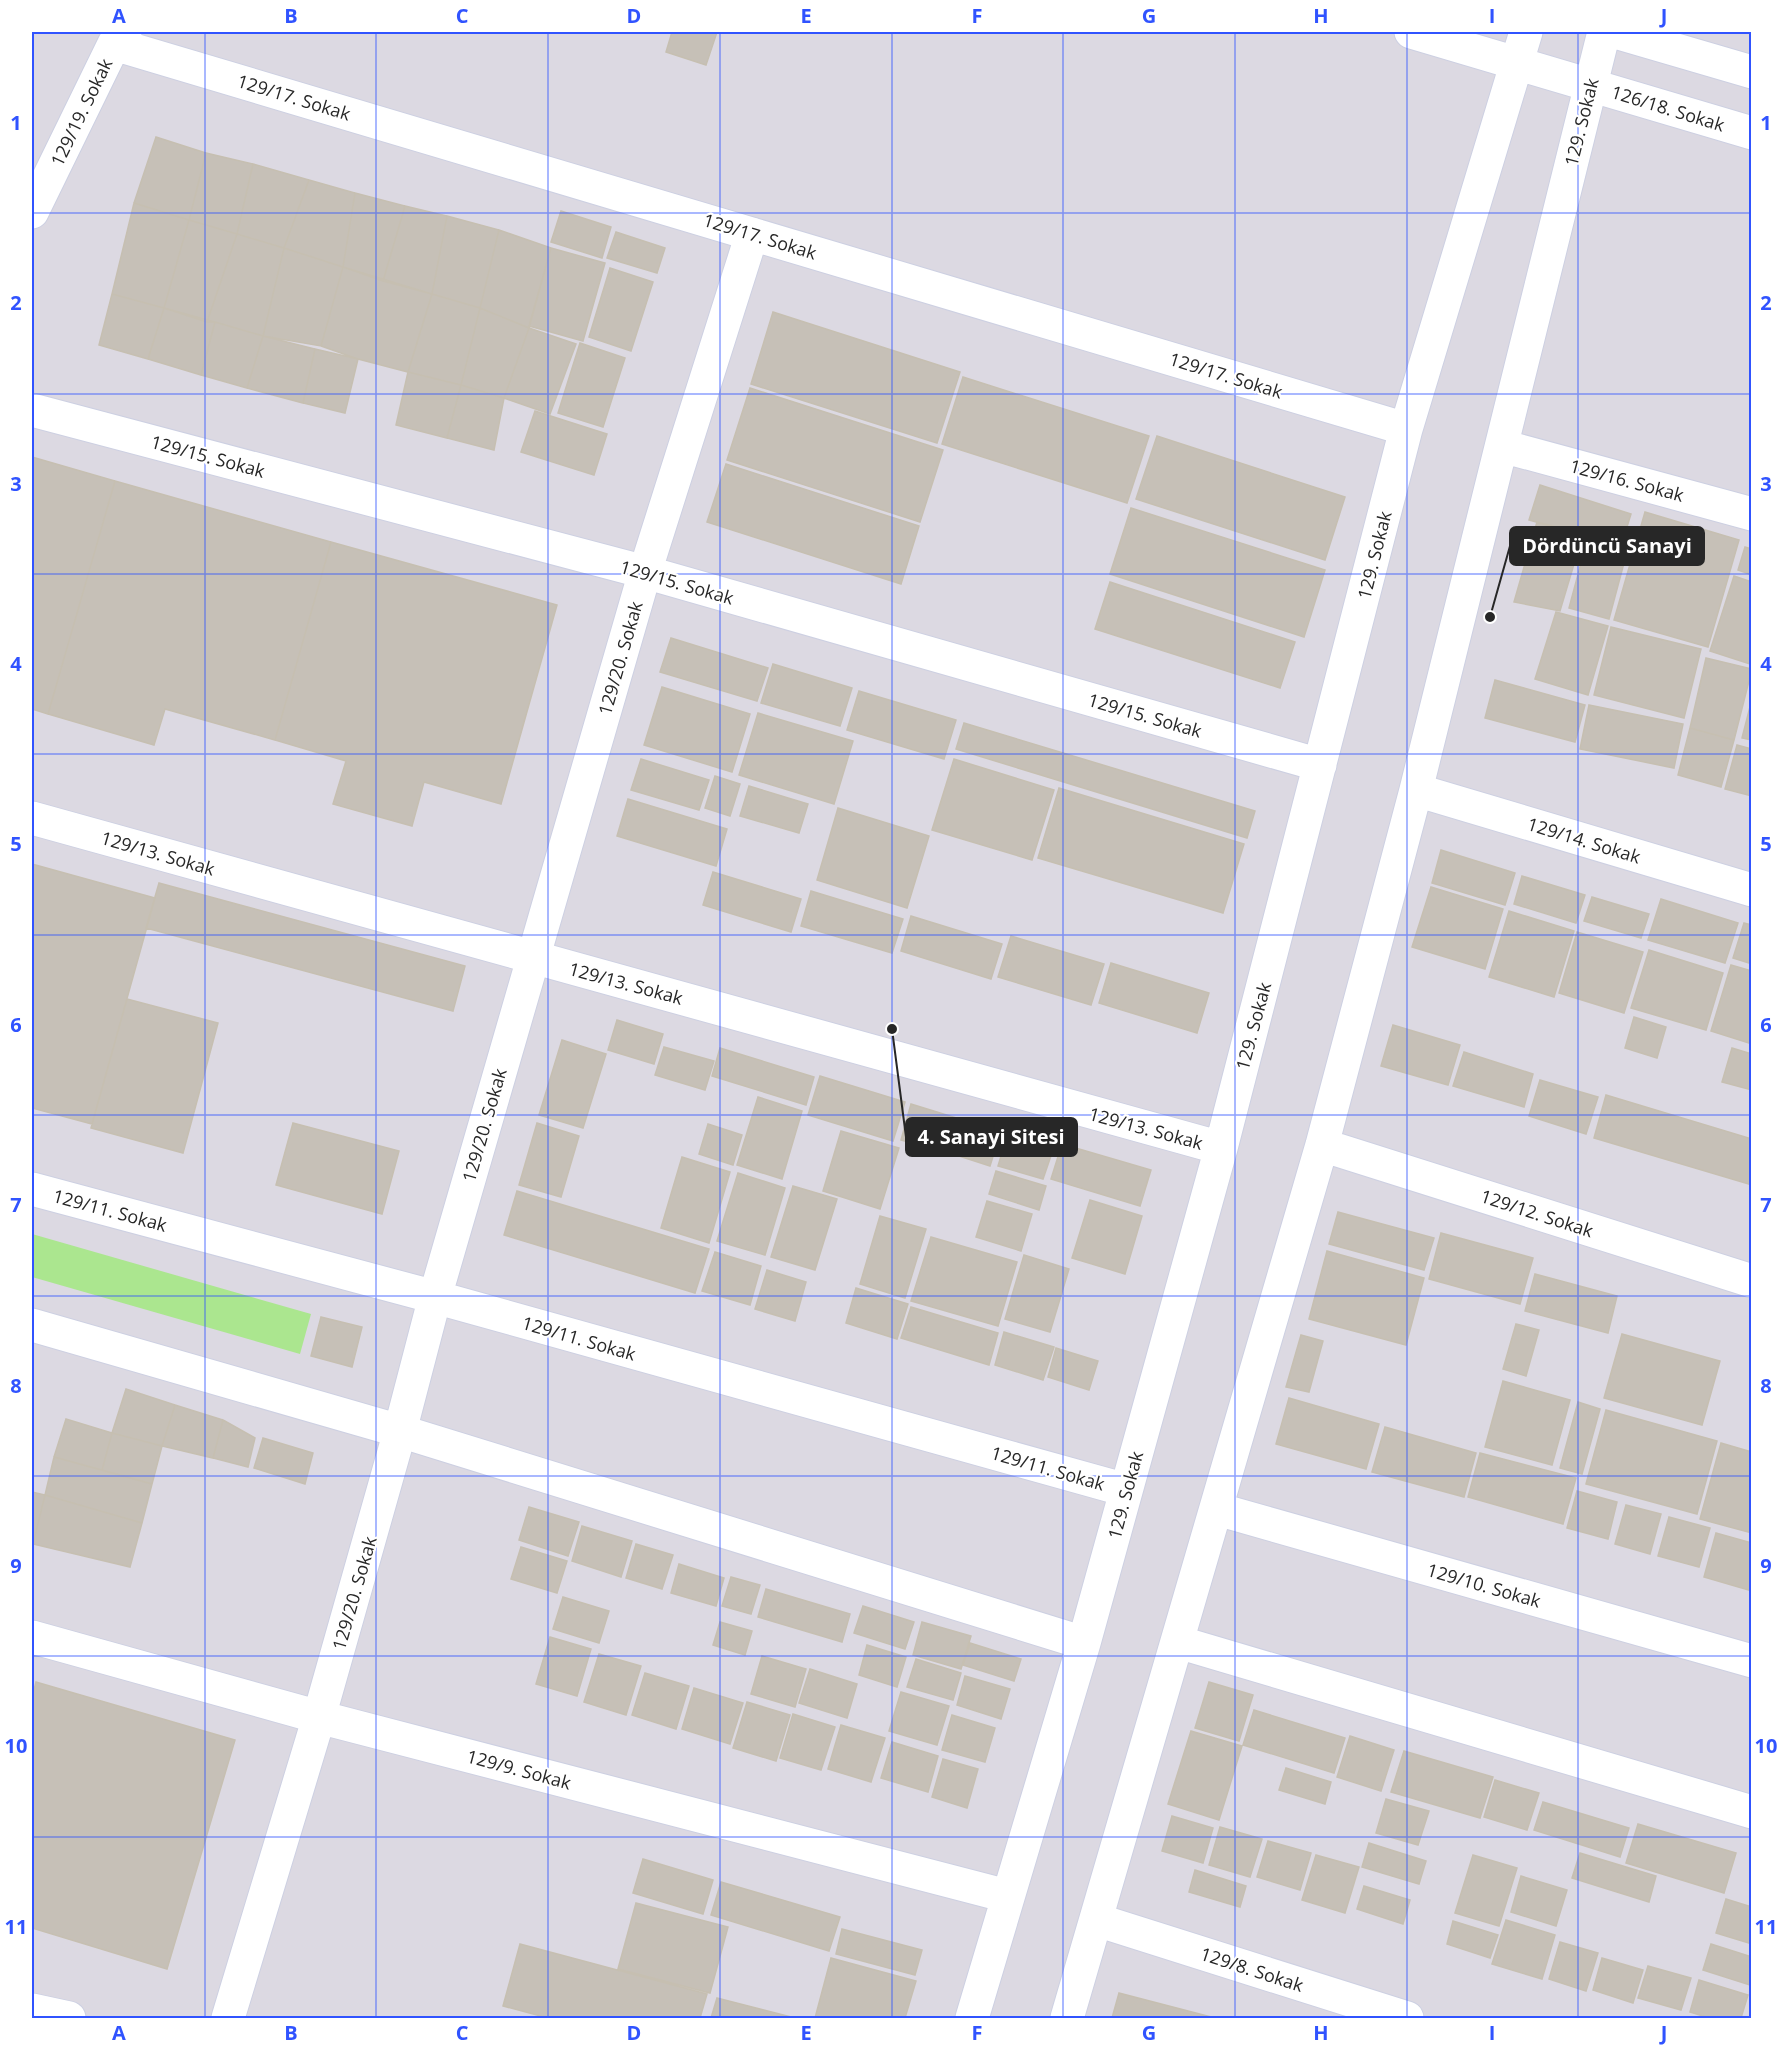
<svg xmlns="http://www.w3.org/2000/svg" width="1783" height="2050" font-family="'Open Sans',sans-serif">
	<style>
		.industrial { fill: #dcd9e2 }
		.green { fill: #abe68f }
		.building { fill: #c6c0b7; stroke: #c6bfb1; stroke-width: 1.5 }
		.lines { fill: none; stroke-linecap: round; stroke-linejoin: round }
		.minor-casing { stroke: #cdd0e2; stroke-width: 35 }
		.minor { stroke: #fff; stroke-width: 33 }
		.grid { fill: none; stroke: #3053ff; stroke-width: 1.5; stroke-opacity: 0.55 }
		.labels { text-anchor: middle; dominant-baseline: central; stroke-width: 4.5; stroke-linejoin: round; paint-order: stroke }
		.street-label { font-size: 18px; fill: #272727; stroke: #fff }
		.leader { fill: none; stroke: #272727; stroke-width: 2 }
		.callout-dot { fill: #272727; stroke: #fff; stroke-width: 2 }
		.callout { fill: #272727; stroke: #272727; stroke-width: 2 }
		.callout-label { font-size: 20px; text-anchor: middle; font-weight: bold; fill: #fff }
		.neatline { fill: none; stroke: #3053ff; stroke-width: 2 }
		.grid-label { font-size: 20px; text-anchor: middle; font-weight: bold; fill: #3053ff }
	</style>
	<rect width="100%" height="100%" fill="#ebe3d7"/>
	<path class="industrial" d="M35,32H1751V2018H32V39Z"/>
	<path class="green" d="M32,1234L311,1314L300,1354L32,1277Z"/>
	<path class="building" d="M672,32H717L706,65L666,52Z
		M156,137L206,153L189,220L134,203Z
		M206,153L253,164L237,234L189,220Z
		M253,164L309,180L284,248L237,234Z
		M309,180L355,193L343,267L284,248Z
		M355,193L405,206L383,281L343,267Z
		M134,203L189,220L164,308L112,294Z
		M405,206L447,216L432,294L383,281Z
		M561,211L611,227L602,258L551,242Z
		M447,216L499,230L480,308L432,294Z
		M189,220L237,234L207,322L164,308Z
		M499,230L551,248L529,328L480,308Z
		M616,232L665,248L657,273L607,258Z
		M237,234L284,248L263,336L215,322H207Z
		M284,248L343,267L321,346L263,336Z
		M551,248L605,263L583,341L529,326Z
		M343,267L432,294L408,372L358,359L321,346Z
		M610,268L653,282L631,351L589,337Z
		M112,294L164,308L148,359L99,345Z
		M432,294L480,308L461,385L408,372Z
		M164,308L215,322L201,375L148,359Z
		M480,308L529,328L504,398L461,385Z
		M773,312L960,372L937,443L751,384Z
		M215,322L263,336L247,388L201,375Z
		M529,328L576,344L550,414L504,398Z
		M263,336L315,349L303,403L247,388Z
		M580,343L625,358L603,427L558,413Z
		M315,349L358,359L345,413L303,403Z
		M408,372L461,385L447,438L396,425Z
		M963,377L1149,436L1127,503L942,444Z
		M461,385L504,398L494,450L447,438Z
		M750,388L943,450L920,522L727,460Z
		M535,411L607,434L594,475L521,452Z
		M1157,436L1345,497L1325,560L1136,499Z
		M32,457L115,481L48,714L32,709Z
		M726,464L919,526L901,584L707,522Z
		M115,481L331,542L275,740L165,709L154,745L48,714Z
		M1540,485L1631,514L1621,546L1529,520Z
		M1131,508L1325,570L1304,637L1110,574Z
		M1645,512L1739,540L1708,647L1614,620Z
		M1537,522L1583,534L1560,611L1514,602Z
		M1588,537L1628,548L1609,619L1569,608Z
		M331,542L557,605L501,804L424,782L412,826L333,804L346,761L275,740Z
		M1745,547L1752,549V575L1738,570Z
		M1734,576L1752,582L1750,664L1710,651Z
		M1110,582L1295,642L1280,688L1095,629Z
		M1556,612L1608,626L1588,695L1535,679Z
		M1611,627L1701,649L1684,718L1594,695Z
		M671,638L768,668L757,701L660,672Z
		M1706,658L1752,669L1734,740L1690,728Z
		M773,664L852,688L840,726L761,703Z
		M1495,680L1585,705L1575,742L1485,718Z
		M662,687L750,714L732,772L644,745Z
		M859,691L956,720L944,759L847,730Z
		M1752,699V740L1742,738Z
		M1589,705L1683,724L1674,768L1580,749Z
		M758,713L853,741L834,804L739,775Z
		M964,723L1255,811L1247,838L956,749Z
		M1690,728L1734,740L1721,787L1678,775Z
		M1737,745L1752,749V796L1725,789Z
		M641,759L709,780L699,810L631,790Z
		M954,759L1054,790L1032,860L932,830Z
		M715,776L740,784L730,816L705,808Z
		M749,786L808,804L799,833L740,816Z
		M1059,788L1244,844L1223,913L1038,858Z
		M628,799L727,829L716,866L617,836Z
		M838,808L929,836L907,908L817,880Z
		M1441,850L1515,873L1505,905L1432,883Z
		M32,864L155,898L92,1124L32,1108Z
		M713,872L801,899L791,932L703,905Z
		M1522,876L1585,895L1576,923L1514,904Z
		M159,883L465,966L453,1011L146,928Z
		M1431,887L1503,909L1485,969L1412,947Z
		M811,891L903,919L892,953L801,926Z
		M1592,897L1649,914L1641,938L1584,921Z
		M1661,899L1738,923L1725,963L1648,940Z
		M1509,911L1574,931L1554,997L1489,977Z
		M911,916L1002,944L991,979L901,951Z
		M1744,923L1752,925V964L1733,958Z
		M1577,932L1643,952L1624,1013L1559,993Z
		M1011,936L1104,964L1091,1005L998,977Z
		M1649,950L1723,973L1706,1030L1631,1008Z
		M1111,963L1209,993L1197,1033L1099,1003Z
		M1731,965L1752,971V1044L1711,1031Z
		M127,999L218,1023L183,1153L91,1128Z
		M1634,1017L1666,1027L1657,1058L1625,1048Z
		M617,1020L663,1034L654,1064L608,1050Z
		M1393,1025L1460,1045L1448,1085L1381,1066Z
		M562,1040L606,1054L583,1128L539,1115Z
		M664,1047L714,1061L705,1090L655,1075Z
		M720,1048L814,1077L806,1105L712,1076Z
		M1732,1048L1752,1054V1090L1722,1082Z
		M1464,1052L1533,1074L1524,1107L1453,1086Z
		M820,1076L905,1102L893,1141L808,1115Z
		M1540,1080L1598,1097L1586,1134L1529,1116Z
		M1606,1095L1752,1139V1185L1594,1138Z
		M758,1097L802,1111L782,1179L737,1165Z
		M911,1104L963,1120L953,1155L901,1140Z
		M970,1118L1002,1128L990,1166L959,1156Z
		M293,1123L399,1151L382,1214L276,1185Z
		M537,1123L579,1136L561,1197L519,1185Z
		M708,1124L742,1135L733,1165L699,1154Z
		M841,1131L899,1148L880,1209L823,1191Z
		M1008,1133L1054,1147L1043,1179L998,1166Z
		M1062,1144L1151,1170L1140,1206L1051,1179Z
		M682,1157L730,1172L709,1243L661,1228Z
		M996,1171L1046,1186L1039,1210L989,1194Z
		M738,1173L785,1188L765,1255L717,1241Z
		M793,1186L837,1199L815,1270L771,1257Z
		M517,1191L709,1249L695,1293L504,1235Z
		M1090,1200L1142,1216L1125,1274L1072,1258Z
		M987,1201L1032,1214L1021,1251L976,1237Z
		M1338,1212L1434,1238L1424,1270L1329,1244Z
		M880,1216L926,1229L905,1298L860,1284Z
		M1441,1233L1533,1258L1520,1304L1429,1279Z
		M931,1237L1017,1262L998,1326L911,1301Z
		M1327,1251L1424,1278L1406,1345L1309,1319Z
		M715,1252L761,1266L750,1305L702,1291Z
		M1024,1255L1069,1269L1050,1332L1005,1319Z
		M767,1270L806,1282L795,1321L755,1309Z
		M1535,1274L1617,1296L1608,1333L1525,1311Z
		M856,1288L908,1304L897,1339L846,1323Z
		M911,1307L998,1333L989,1365L901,1338Z
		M321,1317L362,1327L352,1367L311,1356Z
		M1516,1324L1539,1330L1526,1376L1503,1369Z
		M1004,1332L1054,1347L1043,1380L995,1365Z
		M1622,1334L1720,1361L1702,1425L1604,1398Z
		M1301,1335L1323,1341L1309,1392L1286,1387Z
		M1056,1348L1098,1361L1089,1390L1048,1377Z
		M1503,1381L1570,1400L1552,1465L1485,1447Z
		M126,1389L175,1405L162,1446L112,1433Z
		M1289,1398L1379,1424L1366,1469L1276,1444Z
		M1578,1402L1600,1409L1582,1474L1560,1468Z
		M175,1405L223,1420L213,1458L162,1446Z
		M1606,1410L1717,1441L1697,1514L1586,1484Z
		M66,1419L112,1433L102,1470L54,1457Z
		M223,1420L255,1438L248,1467L213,1458Z
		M1385,1427L1476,1453L1464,1497L1372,1472Z
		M112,1433L162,1446L152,1484L102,1470Z
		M263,1438L313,1453L305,1484L254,1468Z
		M1721,1443L1752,1452V1533L1700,1519Z
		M1480,1453L1576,1478L1563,1524L1468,1497Z
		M54,1457L152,1484L142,1523L45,1495Z
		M1577,1491L1617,1502L1608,1539L1567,1528Z
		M32,1492L45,1495L33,1544H32Z
		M45,1495L142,1523L130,1567L33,1544Z
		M1626,1505L1661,1514L1650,1554L1615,1544Z
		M529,1507L579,1522L568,1556L519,1540Z
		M1669,1517L1710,1528L1699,1567L1658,1556Z
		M582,1526L632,1541L621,1577L572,1561Z
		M1716,1533L1752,1543V1591L1704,1577Z
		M636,1544L673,1555L662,1589L626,1578Z
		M521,1547L567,1561L557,1593L511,1579Z
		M679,1564L724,1578L716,1606L671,1593Z
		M731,1577L760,1585L751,1614L722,1606Z
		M766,1589L850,1614L842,1642L758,1617Z
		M563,1597L609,1611L599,1643L553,1629Z
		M863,1606L914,1622L905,1649L854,1633Z
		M720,1622L752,1631L745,1655L713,1645Z
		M922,1622L971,1636L961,1669L913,1655Z
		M550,1637L591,1649L577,1696L536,1684Z
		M970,1643L1021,1659L1014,1681L963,1665Z
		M867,1645L906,1657L897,1687L859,1675Z
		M599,1654L641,1666L626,1715L584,1702Z
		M762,1656L806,1669L795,1707L751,1694Z
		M916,1659L961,1673L953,1700L907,1687Z
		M810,1669L857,1684L847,1718L799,1703Z
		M645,1673L689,1686L676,1729L632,1715Z
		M965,1676L1010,1689L1001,1719L957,1705Z
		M36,1682L235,1740L167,1969L32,1928V1698Z
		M1209,1682L1253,1695L1239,1741L1195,1728Z
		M694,1688L743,1703L730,1744L682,1729Z
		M901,1692L949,1706L937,1745L889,1731Z
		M747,1702L790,1715L776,1761L733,1748Z
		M1254,1710L1345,1738L1334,1773L1243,1745Z
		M793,1714L835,1727L821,1770L780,1758Z
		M952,1715L995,1728L985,1762L942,1750Z
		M841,1725L885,1738L871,1782L828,1769Z
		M1191,1731L1242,1746L1219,1820L1168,1804Z
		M1350,1736L1394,1750L1381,1791L1337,1777Z
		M892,1742L938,1756L928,1792L881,1778Z
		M1404,1751L1493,1777L1480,1818L1391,1792Z
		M943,1759L978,1769L967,1808L932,1797Z
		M1286,1768L1331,1782L1325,1804L1279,1790Z
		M1495,1780L1539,1793L1527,1830L1484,1817Z
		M1386,1799L1429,1811L1418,1845L1376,1833Z
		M1543,1802L1629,1828L1620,1857L1534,1830Z
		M1172,1816L1213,1828L1203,1863L1162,1851Z
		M1638,1824L1736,1853L1724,1893L1626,1863Z
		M1220,1827L1262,1839L1250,1877L1209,1865Z
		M1268,1841L1311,1853L1300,1890L1257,1877Z
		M1369,1843L1426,1861L1419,1884L1362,1867Z
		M1580,1853L1656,1876L1649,1902L1572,1878Z
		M1316,1855L1359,1867L1345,1913L1302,1900Z
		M1473,1855L1517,1868L1499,1926L1455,1913Z
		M643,1859L713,1880L703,1914L633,1893Z
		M1195,1870L1246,1886L1240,1907L1189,1892Z
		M1521,1876L1567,1890L1556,1926L1511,1912Z
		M721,1882L840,1917L829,1951L711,1915Z
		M1364,1886L1410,1900L1403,1924L1357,1909Z
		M1726,1899L1752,1907V1944L1716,1933Z
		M636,1903L728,1927L710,1993L618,1969Z
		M1506,1920L1555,1935L1542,1979L1492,1964Z
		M1453,1921L1498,1935L1490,1958L1447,1944Z
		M842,1929L922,1950L915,1975L836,1954Z
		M1560,1942L1598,1953L1586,1991L1549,1979Z
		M520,1944L707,1994L700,2018H548L503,2006Z
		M1711,1944L1752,1957L1750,1985L1703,1970Z
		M831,1958L916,1981L905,2018H815Z
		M1602,1958L1643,1970L1633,2003L1593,1990Z
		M1648,1966L1691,1978L1681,2010L1638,1998Z
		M1699,1980L1748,1995L1741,2018H1709L1690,2012Z
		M1119,1993L1215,2018H1112Z
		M717,1998L795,2018H711Z"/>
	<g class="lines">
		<defs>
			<path id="minor" d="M1411,32L1752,133
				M1615,32L1752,72
				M114,44L1406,429
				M32,212L114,44L125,32
				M32,410L645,572L1320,765
				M1502,446L1752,514
				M1416,790L1752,890
				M32,818L1221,1148
				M1322,1145L1752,1281
				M32,1189L435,1297L1126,1490
				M32,1325L400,1431L1084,1643
				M1217,1509L1752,1661
				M32,1637L319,1717L1007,1896
				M1178,1642L1752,1812
				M1097,1920L1407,2018
				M32,2010L69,2018
				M228,2018L319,1717L400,1431L435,1297L645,572L752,234
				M972,2018L1084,1643L1221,1148L1406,429L1526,32
				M1067,2018L1322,1145L1416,790L1604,32"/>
		</defs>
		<use href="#minor" class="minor-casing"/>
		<use href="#minor" class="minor"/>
	</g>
	<path class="grid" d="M205,32V2018M376,32V2018M548,32V2018M720,32V2018M892,32V2018M1063,32V2018M1235,32V2018M1407,32V2018M1578,32V2018M32,213H1752M32,394H1752M32,574H1752M32,754H1752M32,935H1752M32,1115H1752M32,1296H1752M32,1476H1752M32,1656H1752M32,1837H1752"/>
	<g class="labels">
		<g class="street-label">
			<text transform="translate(294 97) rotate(17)">129/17. Sokak</text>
			<text transform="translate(1668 108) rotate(17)">126/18. Sokak</text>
			<text transform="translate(81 112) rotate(-64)">129/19. Sokak</text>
			<text transform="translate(1581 122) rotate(-76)">129. Sokak</text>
			<text transform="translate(760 236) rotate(17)">129/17. Sokak</text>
			<text transform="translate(1226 375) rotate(17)">129/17. Sokak</text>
			<text transform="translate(208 456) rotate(15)">129/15. Sokak</text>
			<text transform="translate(1627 480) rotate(15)">129/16. Sokak</text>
			<text transform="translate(1374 555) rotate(-76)">129. Sokak</text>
			<text transform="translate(677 582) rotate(16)">129/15. Sokak</text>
			<text transform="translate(620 658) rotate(-74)">129/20. Sokak</text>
			<text transform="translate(1145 715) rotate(16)">129/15. Sokak</text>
			<text transform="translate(1584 840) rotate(17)">129/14. Sokak</text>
			<text transform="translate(158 853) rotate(16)">129/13. Sokak</text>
			<text transform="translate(626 983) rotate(15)">129/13. Sokak</text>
			<text transform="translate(1253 1026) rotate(-75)">129. Sokak</text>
			<text transform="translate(484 1125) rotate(-74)">129/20. Sokak</text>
			<text transform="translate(1146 1128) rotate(15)">129/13. Sokak</text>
			<text transform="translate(110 1210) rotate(15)">129/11. Sokak</text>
			<text transform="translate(1537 1213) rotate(18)">129/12. Sokak</text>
			<text transform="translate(579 1338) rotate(16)">129/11. Sokak</text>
			<text transform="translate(1048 1468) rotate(16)">129/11. Sokak</text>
			<text transform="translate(1125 1495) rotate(-75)">129. Sokak</text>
			<text transform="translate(1484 1585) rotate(16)">129/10. Sokak</text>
			<text transform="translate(354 1593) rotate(-74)">129/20. Sokak</text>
			<text transform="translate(519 1769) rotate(15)">129/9. Sokak</text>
			<text transform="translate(1252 1969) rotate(18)">129/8. Sokak</text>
		</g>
	</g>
	<path class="leader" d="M1490 617L1510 546M892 1029L906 1137"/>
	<g class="callout-dot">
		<circle cx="1490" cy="617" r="6"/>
		<circle cx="892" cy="1029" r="6"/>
	</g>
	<g class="callout">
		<rect x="1510" y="527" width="194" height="38" rx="6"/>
		<rect x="906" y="1118" width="171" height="38" rx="6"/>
	</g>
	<g class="callout-label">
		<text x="1607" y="553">Dördüncü Sanayi</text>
		<text x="991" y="1144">4. Sanayi Sitesi</text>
	</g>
	<rect width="1783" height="2050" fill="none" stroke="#ffffff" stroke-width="66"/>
	<rect x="33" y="33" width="1717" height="1984" class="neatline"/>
	<g class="grid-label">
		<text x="119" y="23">A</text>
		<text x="291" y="23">B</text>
		<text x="462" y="23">C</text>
		<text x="634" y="23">D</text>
		<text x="806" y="23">E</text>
		<text x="977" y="23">F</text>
		<text x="1149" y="23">G</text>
		<text x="1321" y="23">H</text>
		<text x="1492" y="23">I</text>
		<text x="1664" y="23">J</text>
		<text x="16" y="130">1</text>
		<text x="1766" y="130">1</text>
		<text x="16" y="310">2</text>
		<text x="1766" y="310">2</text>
		<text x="16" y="491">3</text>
		<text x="1766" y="491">3</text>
		<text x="16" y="671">4</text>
		<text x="1766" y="671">4</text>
		<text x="16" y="851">5</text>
		<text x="1766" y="851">5</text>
		<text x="16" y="1032">6</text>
		<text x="1766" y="1032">6</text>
		<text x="16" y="1212">7</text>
		<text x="1766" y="1212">7</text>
		<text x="16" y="1393">8</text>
		<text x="1766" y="1393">8</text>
		<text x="16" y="1573">9</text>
		<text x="1766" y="1573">9</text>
		<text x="16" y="1753">10</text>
		<text x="1766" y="1753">10</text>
		<text x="16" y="1934">11</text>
		<text x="1766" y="1934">11</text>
		<text x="119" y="2040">A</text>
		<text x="291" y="2040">B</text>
		<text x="462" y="2040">C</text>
		<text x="634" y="2040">D</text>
		<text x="806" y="2040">E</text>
		<text x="977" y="2040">F</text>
		<text x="1149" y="2040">G</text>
		<text x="1321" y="2040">H</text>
		<text x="1492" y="2040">I</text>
		<text x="1664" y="2040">J</text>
	</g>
</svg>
